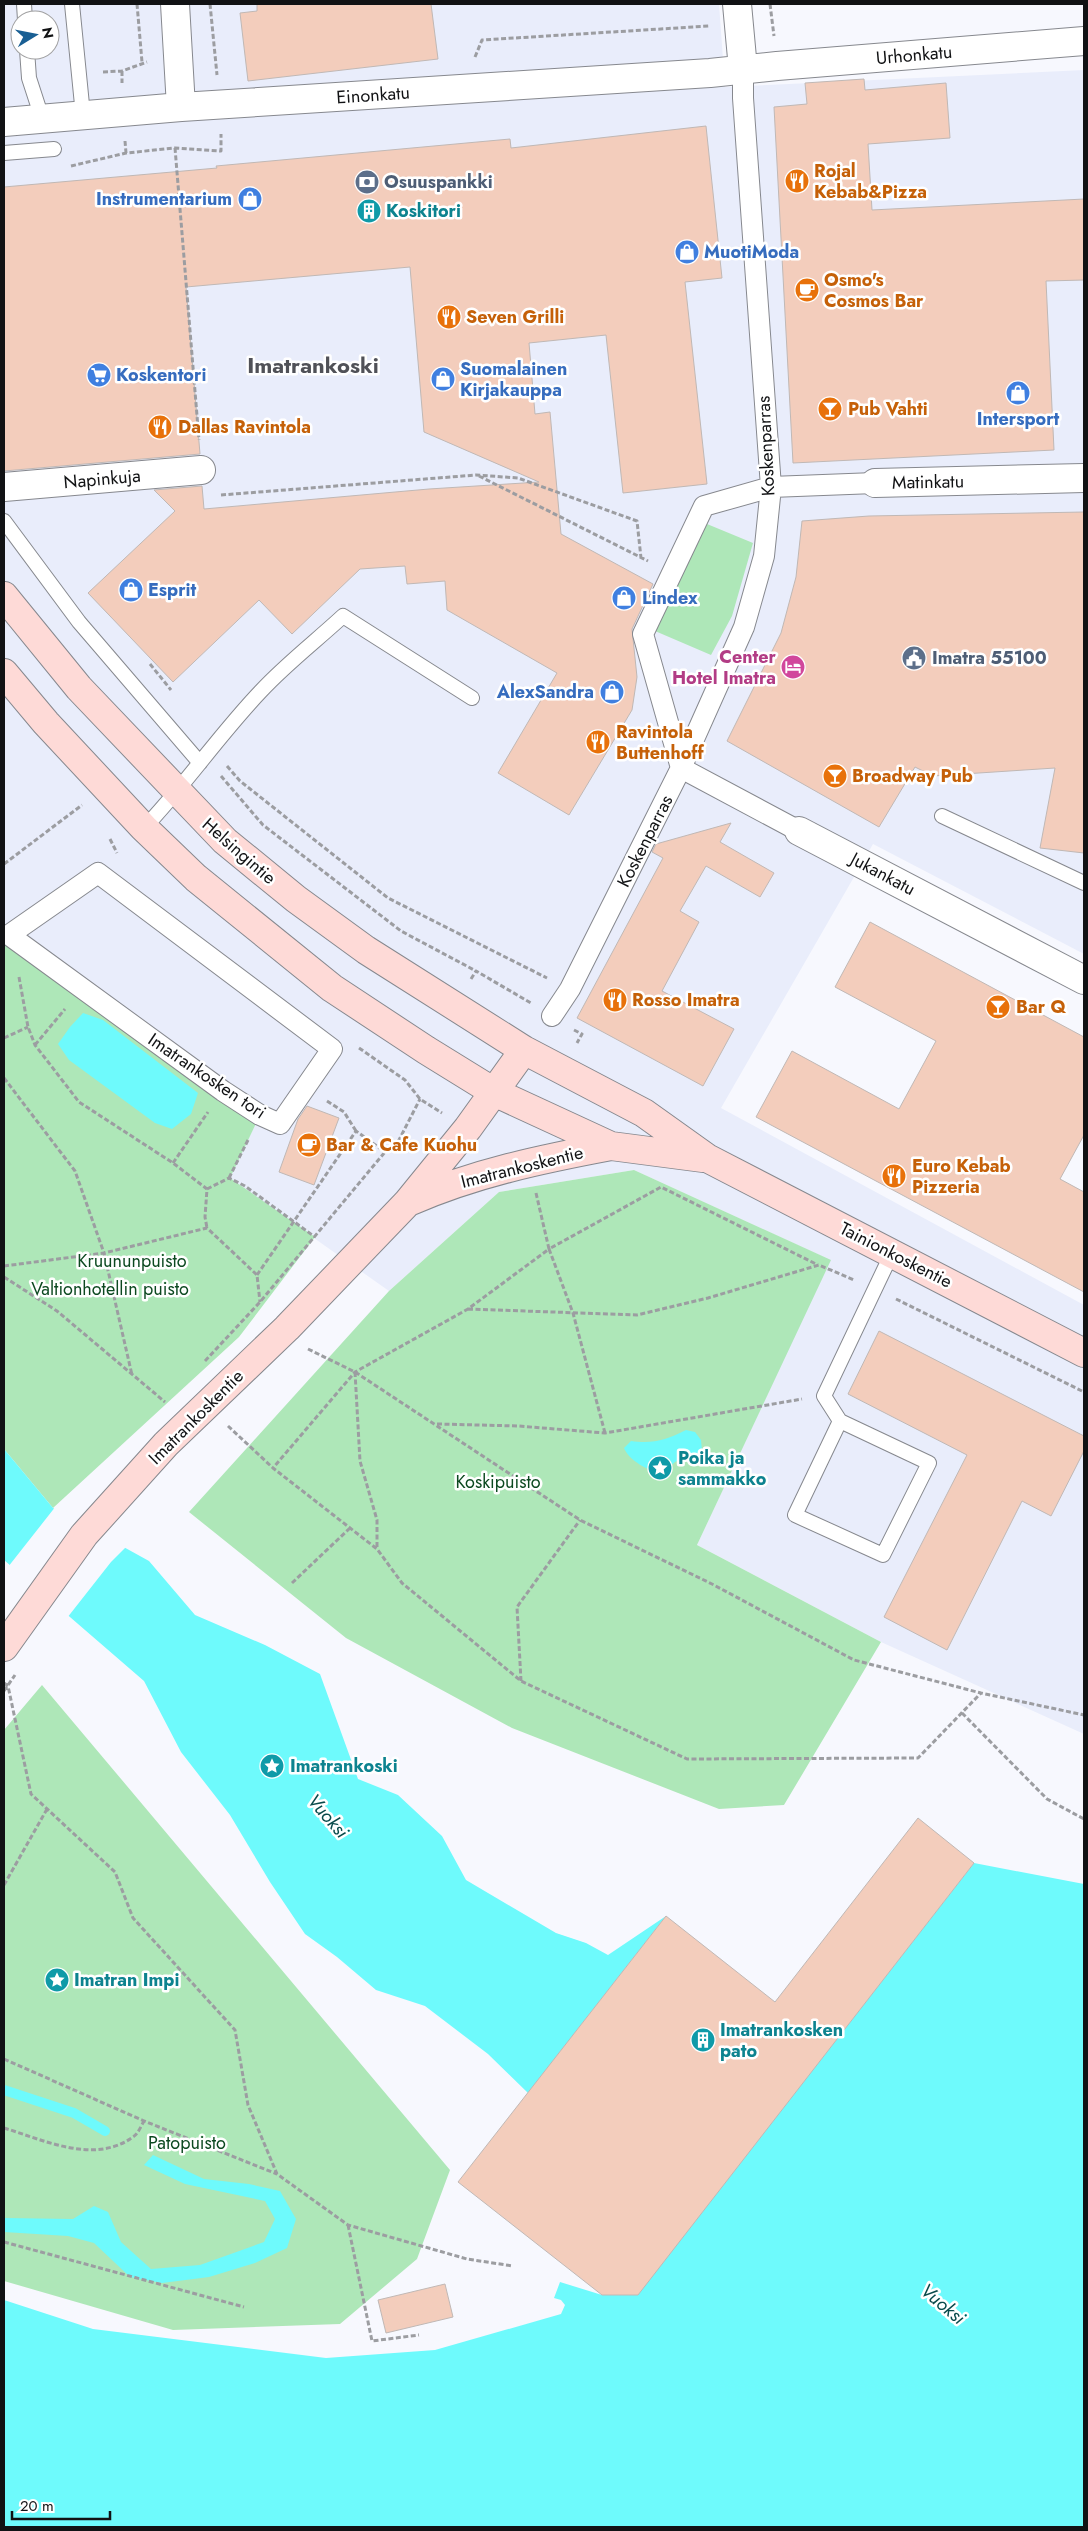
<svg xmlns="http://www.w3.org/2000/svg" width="1088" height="2531" font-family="Jost,sans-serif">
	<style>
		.built { fill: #e9edfb; fill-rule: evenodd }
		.green { fill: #aee7b8 }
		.water { fill: #6efafc }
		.pier { fill: #f7f8fe }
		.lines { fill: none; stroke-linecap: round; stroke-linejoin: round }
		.stream { stroke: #6efafc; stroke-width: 10 }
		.building { fill: #f3cdbc; stroke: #c0b8b5 }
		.service-casing { stroke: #86888e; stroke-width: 16 }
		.pedestrian-casing { stroke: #86888e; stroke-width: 22 }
		.minor-casing { stroke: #86888e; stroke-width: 30 }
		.secondary-casing { stroke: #86888e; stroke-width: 30 }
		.path { stroke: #9c9da1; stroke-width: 3; stroke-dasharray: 5 2.5; stroke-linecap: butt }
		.service { stroke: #fff; stroke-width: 14 }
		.pedestrian { stroke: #fff; stroke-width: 20 }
		.minor { stroke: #fff; stroke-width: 28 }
		.secondary { stroke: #fedad7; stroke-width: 28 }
		.labels { text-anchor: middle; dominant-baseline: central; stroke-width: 5; stroke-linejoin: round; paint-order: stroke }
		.street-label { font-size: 18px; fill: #111214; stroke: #fff }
		.food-label { font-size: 18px; font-weight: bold; fill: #c56008; stroke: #fff; text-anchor: start }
		.service-label { font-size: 18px; font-weight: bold; fill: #4e5e75; stroke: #fff; text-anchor: start }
		.shop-label { font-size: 18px; font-weight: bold; fill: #366cbe; stroke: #fff; text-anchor: start }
		.culture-label { font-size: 18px; font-weight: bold; fill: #0d838f; stroke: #fff; text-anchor: start }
		.hotel-label { font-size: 18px; font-weight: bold; fill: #b23c85; stroke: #fff; text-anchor: end }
		.park-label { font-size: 18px; fill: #0c4920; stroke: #fff }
		.water-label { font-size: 19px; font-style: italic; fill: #094b4c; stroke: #fff }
		.district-label { font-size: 22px; font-weight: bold; fill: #505157; stroke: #fff }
	</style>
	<rect width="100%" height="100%" fill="#f7f8fe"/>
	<path class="built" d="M4,4H719L725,87L1084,70V954L873,844L721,1108L1084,1305V1734L881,1642L697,1545L830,1260L634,1170L499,1192L389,1291L229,1178L260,1115L4,939ZM20,20H50V50H20Z"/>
	<path class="green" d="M707,524L753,543L732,616L711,655L655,631Z
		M4,939L260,1115L230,1178L315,1237L239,1337L53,1508L4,1449Z
		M634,1170L831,1260L697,1545L881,1642L784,1805L719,1809L512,1728L346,1638L189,1512L389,1291L499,1192Z
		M42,1685L450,2170L417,2259L340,2324L173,2330L4,2281V1730Z"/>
	<path class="water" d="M83,1013L103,1020L198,1093L191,1114L172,1129L155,1123L69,1060L58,1044L70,1027Z
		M686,1430L695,1432L701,1440L702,1451L693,1459C678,1458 674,1461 666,1472C652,1474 629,1461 624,1448L631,1441C653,1444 666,1440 686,1430Z
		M4,1449L53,1508L149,1561L195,1615L265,1645L320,1674L358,1779L398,1795L442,1836L466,1880L556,1933L586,1943L608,1955L666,1916L528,2093L488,2054L425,2006L376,1990L337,1957L305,1934L270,1882L230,1815L181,1752L144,1681L4,1560Z
		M974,1863L1084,1884V2527H4V2300L93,2329L326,2358L435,2350L561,2314L565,2305L561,2300L554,2298L560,2282L602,2295H637Z
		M153,2155L204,2179L249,2184L280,2191L296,2219L287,2248L255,2263L209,2277L162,2283L130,2277L94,2243L68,2236L4,2232V2218L73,2219L94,2206L108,2212L121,2242L151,2269L200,2265L264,2242L275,2219L265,2201L185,2184L144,2165Z"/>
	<path class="pier" d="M56,1506L127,1546L111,1562L67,1618L8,1567Z"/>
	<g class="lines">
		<path class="stream" d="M4,2090L74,2113L105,2131"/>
	</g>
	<path class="building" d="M257,4H431L438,59L248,81L240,13L257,11Z
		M864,79L865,90L946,83L950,138L868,144L872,210L1084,199V280L1046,281L1054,450L793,463L774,107L807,104L805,83Z
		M706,126L722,278L685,282L707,484L623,493L606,335L529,343L535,414L550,412L561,534L653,584L632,629L637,677L632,710L569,815L498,773L557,673L447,610L445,581L407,584L405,566L360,569L292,634L259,600L173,682L88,593L175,511L154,490L202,486L204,509L429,489L539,482L424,432L410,267L186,287L200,454L4,471V187L217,168L216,166L510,139L511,148Z
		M1084,512V853L1040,848L1055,768L933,776L915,767L879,827L727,741L781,633L796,577L802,521L869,516Z
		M731,823L720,842L774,873L760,897L706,866L680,911L699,922L662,991L734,1029L703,1086L577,1018L663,858L652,852L656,844Z
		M870,922L1084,1037V1135L1060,1179L1084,1192V1292L756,1117L792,1051L899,1109L936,1041L835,987Z
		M307,1106L339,1118L314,1185L279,1172L298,1119Z
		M879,1331L1084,1436V1451L1051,1516L1022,1501L947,1650L884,1617L967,1455L848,1394Z
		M918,1818L974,1863L638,2295H602L458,2182L666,1916L775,2002Z
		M445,2284L453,2317L386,2333L378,2300Z"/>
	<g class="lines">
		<defs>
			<path id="service" d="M24,4L25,20
				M72,4L83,115
				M27,50L29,78L42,118
				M4,153L54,149
				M4,521L79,622L200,763
				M942,816L1084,883
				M144,828C186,784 219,735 261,691C286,664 316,641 343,616L472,698
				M840,1421L929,1463L883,1555L795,1515L840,1421L824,1396L892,1253"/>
			<path id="pedestrian" d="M799,831L681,768L643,634L704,506L771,487L875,483
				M98,873L332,1049L280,1124L260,1115L223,1091L9,935Z
				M552,1016L570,989L681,768L744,627L764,556L771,487L743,98V69"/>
			<path id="minor" d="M175,4L181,107
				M737,4L743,69
				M4,122L181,107L710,73L777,66L1084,41
				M875,483L1084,478
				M4,487L201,470
				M799,831L1084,980"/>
			<path id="secondary" d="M4,596L79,688L225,841L296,899L366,950L524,1050L644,1113L707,1158L1084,1353
				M4,673L46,723L144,828L196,878L332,988L426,1050L494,1092L611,1146L703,1158
				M411,1201C475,1173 542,1159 611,1146
				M4,1647L84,1535L166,1444L287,1328L407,1203L468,1128L524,1050"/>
		</defs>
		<use href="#service" class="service-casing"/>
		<use href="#pedestrian" class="pedestrian-casing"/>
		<use href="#minor" class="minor-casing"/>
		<use href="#secondary" class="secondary-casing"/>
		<path class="path" d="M137,4L142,62
			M210,4L217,75
			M770,4L774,36
			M475,57L482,40L709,26
			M122,71V83
			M103,72L122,71L147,62
			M125,141L126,153
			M175,148L199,440
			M71,166L126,153L175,148L221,151V134
			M479,476L648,561
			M221,495L476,475L518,478L637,521L641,558
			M150,664L171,690
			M227,766L240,781L388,898L547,978
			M221,776L263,825L401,931L476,971
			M110,839L117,853
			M4,864L82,805
			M19,977L28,1027L35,1045L79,1102L173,1163L207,1189L205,1217L207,1228
			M471,979L476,971L531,1003
			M574,1030L582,1034L577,1043
			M4,1038L28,1027
			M35,1045L65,1009
			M359,1048L405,1080L420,1099L442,1113
			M4,1078L75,1171L104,1253L132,1375
			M327,1101L344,1112L356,1131
			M173,1163L208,1112
			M229,1178L249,1138
			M207,1189L229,1178L245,1186L315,1237
			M536,1193L549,1249L468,1309L355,1372L273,1468L377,1549L402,1583L521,1681L687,1759L918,1758L981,1693
			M4,1266L104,1253L207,1228L257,1275L260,1302
			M257,1275L356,1131L385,1152
			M4,1277L57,1311L165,1402
			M896,1299L1084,1392
			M468,1309L637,1315L708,1298L819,1265L854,1280
			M308,1349L355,1372L580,1520L712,1584L854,1660L981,1693L1084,1715
			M205,1361L260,1302L385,1152L399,1140L420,1099
			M355,1372L360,1461L377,1520V1549
			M437,1424L518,1426L605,1433L802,1399
			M228,1426L273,1468
			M605,1433L573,1313L549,1249L661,1187L818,1265
			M292,1583L350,1528
			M521,1681L517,1607L580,1520
			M4,1683L8,1686L31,1794L115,1872L133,1918L235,2030L248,2105L277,2174L348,2225L467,2259L513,2266
			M4,1691L15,1675
			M962,1713L1047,1799L1084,1819
			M4,1885L47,1809
			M4,2059L144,2121L277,2174
			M4,2128C44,2140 94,2165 133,2137C138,2134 141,2126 144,2121
			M348,2225L372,2341L419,2335
			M4,2242L244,2307"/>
		<use href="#service" class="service"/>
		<use href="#pedestrian" class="pedestrian"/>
		<use href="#minor" class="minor"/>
		<use href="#secondary" class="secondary"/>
	</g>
	<defs>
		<symbol id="restaurant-disc" viewBox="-11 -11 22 22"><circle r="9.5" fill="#e8710a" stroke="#fff"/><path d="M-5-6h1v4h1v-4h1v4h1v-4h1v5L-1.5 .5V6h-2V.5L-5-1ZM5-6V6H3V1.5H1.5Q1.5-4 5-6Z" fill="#fff"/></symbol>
		<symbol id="bank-disc" viewBox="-11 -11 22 22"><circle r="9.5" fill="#5c6f8a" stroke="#fff"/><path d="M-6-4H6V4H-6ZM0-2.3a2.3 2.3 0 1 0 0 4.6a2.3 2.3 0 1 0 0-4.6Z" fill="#fff"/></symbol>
		<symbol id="shop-disc" viewBox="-11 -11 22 22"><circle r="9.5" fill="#3f7fe0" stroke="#fff"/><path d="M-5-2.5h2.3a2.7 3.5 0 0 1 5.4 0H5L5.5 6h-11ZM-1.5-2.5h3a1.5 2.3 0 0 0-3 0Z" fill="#fff"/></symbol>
		<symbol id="building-disc" viewBox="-11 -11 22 22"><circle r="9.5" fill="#0f9aa8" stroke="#fff"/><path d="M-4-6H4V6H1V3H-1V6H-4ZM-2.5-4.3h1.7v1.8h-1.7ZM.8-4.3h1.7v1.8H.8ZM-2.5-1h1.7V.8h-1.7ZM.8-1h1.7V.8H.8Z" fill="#fff"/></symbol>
		<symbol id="cafe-disc" viewBox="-11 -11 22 22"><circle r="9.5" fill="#e8710a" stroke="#fff"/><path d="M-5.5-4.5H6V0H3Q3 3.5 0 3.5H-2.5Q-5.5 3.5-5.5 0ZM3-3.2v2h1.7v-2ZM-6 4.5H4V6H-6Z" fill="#fff"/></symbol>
		<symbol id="supermarket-disc" viewBox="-11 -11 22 22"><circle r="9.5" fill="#3f7fe0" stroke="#fff"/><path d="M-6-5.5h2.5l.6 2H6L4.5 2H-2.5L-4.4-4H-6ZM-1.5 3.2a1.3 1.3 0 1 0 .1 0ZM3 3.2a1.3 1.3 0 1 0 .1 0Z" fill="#fff"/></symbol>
		<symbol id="bar-disc" viewBox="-11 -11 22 22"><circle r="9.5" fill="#e8710a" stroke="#fff"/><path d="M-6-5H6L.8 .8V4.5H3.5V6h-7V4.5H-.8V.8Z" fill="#fff"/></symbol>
		<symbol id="civic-disc" viewBox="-11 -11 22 22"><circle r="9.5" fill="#5c6f8a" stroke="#fff"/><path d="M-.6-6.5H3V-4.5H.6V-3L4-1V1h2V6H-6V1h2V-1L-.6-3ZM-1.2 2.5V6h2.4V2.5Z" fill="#fff"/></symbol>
		<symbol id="hotel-disc" viewBox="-11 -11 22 22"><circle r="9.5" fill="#d1479c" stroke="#fff"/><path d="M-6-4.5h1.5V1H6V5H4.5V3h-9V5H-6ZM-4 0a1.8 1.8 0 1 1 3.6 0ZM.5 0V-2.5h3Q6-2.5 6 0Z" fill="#fff"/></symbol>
		<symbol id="sight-disc" viewBox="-11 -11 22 22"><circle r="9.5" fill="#0f9aa8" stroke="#fff"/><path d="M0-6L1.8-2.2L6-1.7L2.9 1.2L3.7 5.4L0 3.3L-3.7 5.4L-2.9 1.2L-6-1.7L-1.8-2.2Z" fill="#fff"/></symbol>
	</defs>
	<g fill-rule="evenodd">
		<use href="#restaurant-disc" x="783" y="167" width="28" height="28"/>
		<use href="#bank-disc" x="353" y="168" width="28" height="28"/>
		<use href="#shop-disc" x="236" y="185" width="28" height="28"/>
		<use href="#building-disc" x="355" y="197" width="28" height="28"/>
		<use href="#shop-disc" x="673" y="238" width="28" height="28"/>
		<use href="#cafe-disc" x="793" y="276" width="28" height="28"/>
		<use href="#restaurant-disc" x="435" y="303" width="28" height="28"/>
		<use href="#supermarket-disc" x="85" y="361" width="28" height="28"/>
		<use href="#shop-disc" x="429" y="365" width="28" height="28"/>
		<use href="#shop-disc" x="1004" y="379" width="28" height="28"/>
		<use href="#bar-disc" x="816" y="395" width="28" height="28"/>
		<use href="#restaurant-disc" x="146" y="413" width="28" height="28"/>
		<use href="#shop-disc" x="117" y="576" width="28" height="28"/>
		<use href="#shop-disc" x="610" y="584" width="28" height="28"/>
		<use href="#civic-disc" x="900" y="644" width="28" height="28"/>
		<use href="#hotel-disc" x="779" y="653" width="28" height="28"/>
		<use href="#shop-disc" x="598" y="678" width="28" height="28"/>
		<use href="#restaurant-disc" x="584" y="728" width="28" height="28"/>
		<use href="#bar-disc" x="821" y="762" width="28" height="28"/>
		<use href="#restaurant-disc" x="601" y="986" width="28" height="28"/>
		<use href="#bar-disc" x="984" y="993" width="28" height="28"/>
		<use href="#cafe-disc" x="295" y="1131" width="28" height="28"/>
		<use href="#restaurant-disc" x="880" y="1162" width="28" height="28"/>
		<use href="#sight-disc" x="646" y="1454" width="28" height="28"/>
		<use href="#sight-disc" x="258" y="1752" width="28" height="28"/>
		<use href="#sight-disc" x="43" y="1966" width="28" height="28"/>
		<use href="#building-disc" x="689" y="2026" width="28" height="28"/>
	</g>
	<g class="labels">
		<g class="street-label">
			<text transform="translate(914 55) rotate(-5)">Urhonkatu</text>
			<text transform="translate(373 95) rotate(-4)">Einonkatu</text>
			<text transform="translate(766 446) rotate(-93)">Koskenparras</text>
			<text transform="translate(102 479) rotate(-5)">Napinkuja</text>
			<text transform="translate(928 482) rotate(-1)">Matinkatu</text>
			<text transform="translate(645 841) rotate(-63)">Koskenparras</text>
			<text transform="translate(239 851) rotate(41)">Helsingintie</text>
			<text transform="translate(883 874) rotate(28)">Jukankatu</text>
			<text transform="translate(207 1076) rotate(34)">Imatrankosken tori</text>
			<text transform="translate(522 1167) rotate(-14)">Imatrankoskentie</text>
			<text transform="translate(896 1255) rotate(27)">Tainionkoskentie</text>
			<text transform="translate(196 1417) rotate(-45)">Imatrankoskentie</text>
		</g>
		<g class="food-label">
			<text x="814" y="171">Rojal<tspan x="814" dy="21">Kebab&amp;Pizza</tspan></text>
			<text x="824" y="280">Osmo's<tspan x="824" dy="21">Cosmos Bar</tspan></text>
			<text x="466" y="317">Seven Grilli</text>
			<text x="848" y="409">Pub Vahti</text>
			<text x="178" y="427">Dallas Ravintola</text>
			<text x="616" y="732">Ravintola<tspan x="616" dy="21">Buttenhoff</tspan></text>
			<text x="852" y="776">Broadway Pub</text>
			<text x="632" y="1000">Rosso Imatra</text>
			<text x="1016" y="1007">Bar Q</text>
			<text x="326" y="1145">Bar &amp; Cafe Kuohu</text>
			<text x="912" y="1166">Euro Kebab<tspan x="912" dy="21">Pizzeria</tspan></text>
		</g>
		<g class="service-label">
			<text x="384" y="182">Osuuspankki</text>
			<text x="932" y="658">Imatra 55100</text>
		</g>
		<g class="shop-label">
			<text x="232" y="199" text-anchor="end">Instrumentarium</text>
			<text x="704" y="252">MuotiModa</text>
			<text x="460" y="369">Suomalainen<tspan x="460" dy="21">Kirjakauppa</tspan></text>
			<text x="116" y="375">Koskentori</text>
			<text x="1018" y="419" text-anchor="middle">Intersport</text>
			<text x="148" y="590">Esprit</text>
			<text x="642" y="598">Lindex</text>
			<text x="594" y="692" text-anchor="end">AlexSandra</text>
		</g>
		<g class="culture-label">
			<text x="386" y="211">Koskitori</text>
			<text x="678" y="1458">Poika ja<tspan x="678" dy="21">sammakko</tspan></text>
			<text x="290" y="1766">Imatrankoski</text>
			<text x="74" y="1980">Imatran Impi</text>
			<text x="720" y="2030">Imatrankosken<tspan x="720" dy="21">pato</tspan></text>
		</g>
		<g class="hotel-label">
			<text x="776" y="657">Center<tspan x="776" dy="21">Hotel Imatra</tspan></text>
		</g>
		<g class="park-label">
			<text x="132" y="1261">Kruununpuisto</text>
			<text x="110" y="1289">Valtionhotellin puisto</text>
			<text x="498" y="1482">Koskipuisto</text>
			<text x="187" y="2143">Patopuisto</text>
		</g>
		<g class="water-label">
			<text transform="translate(328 1816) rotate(49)">Vuoksi</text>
			<text transform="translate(943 2304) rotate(40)">Vuoksi</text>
		</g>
		<g class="district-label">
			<text x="313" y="365">Imatrankoski</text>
		</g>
	</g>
	<rect width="1088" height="2531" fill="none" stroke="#111214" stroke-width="10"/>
	<g transform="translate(35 35) rotate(80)"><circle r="24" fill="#ffffff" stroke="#a0a0a1"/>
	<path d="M0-4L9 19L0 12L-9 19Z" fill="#195f94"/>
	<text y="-8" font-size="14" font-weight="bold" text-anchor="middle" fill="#111214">N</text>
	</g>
	<path d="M12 2511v8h98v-8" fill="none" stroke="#111214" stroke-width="2.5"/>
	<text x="20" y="2511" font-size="15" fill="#111214" stroke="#ffffff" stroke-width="4" paint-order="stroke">20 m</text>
</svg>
